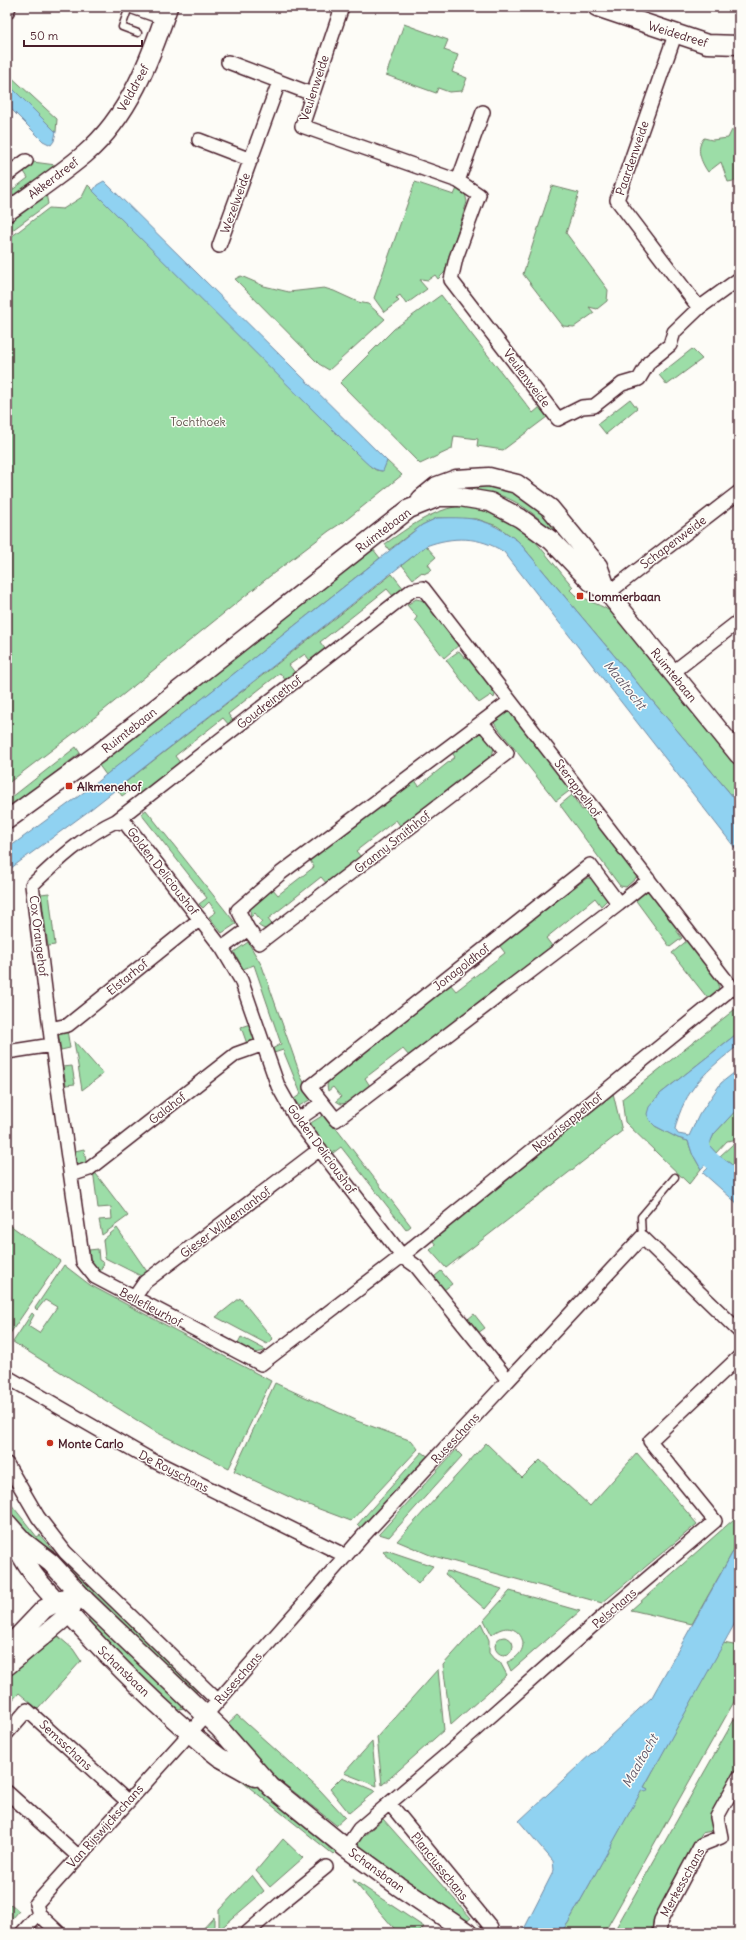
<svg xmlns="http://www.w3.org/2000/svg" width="746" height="1940" font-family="Delius,sans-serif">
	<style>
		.green { fill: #9cdda7; stroke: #737e69 }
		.water { fill: #90d2f1; stroke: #748aa2 }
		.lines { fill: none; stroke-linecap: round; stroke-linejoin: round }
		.canal { stroke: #90d2f1; stroke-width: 17 }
		.lane-casing { stroke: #4a1f2b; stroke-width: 9 }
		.street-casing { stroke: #4a1f2b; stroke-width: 16 }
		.secondary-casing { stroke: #4a1f2b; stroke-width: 21 }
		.lane { stroke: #fdfcf7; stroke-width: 6 }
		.street { stroke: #fdfcf7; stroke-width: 13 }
		.secondary { stroke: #fdfcf7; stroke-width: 18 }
		.poi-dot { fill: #c8321e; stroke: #fdfcf7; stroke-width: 1.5 }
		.labels { text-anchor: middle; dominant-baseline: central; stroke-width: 3; stroke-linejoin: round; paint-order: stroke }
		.street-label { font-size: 12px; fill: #4a1f2b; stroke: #fdfcf7 }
		.park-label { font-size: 12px; fill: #635850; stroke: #fdfcf7 }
		.poi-label { font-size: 12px; font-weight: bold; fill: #4a1f2b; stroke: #fdfcf7; text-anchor: start }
		.water-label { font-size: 13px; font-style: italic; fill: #5f5566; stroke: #fdfcf7 }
	</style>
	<rect width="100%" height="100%" fill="#fdfcf7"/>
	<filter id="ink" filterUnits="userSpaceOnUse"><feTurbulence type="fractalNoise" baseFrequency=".025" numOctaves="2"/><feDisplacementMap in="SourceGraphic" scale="8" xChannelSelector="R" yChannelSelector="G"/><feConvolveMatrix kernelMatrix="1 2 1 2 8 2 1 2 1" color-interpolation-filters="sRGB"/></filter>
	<g filter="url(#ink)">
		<path class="green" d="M404,24L448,40L444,50L458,55L452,72L467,78L462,91L449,92L438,88L436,93L386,75Z
			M7,73L57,119L56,132L7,83Z
			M732,130H739V180L728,182L721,162L708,172C701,162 695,148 704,138L712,140L728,138Z
			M33,162L56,165L7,203V194L28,178L23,170Z
			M415,182L454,195L458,186L465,193L467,202L445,272L438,279L435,275L428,280L421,279L420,281L427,289L406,304L400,295L396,298L399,301L384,312L374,298Z
			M88,185L371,467L376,470L382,471L387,461L402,475L346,520L329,531L270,576L99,714L7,784V240L49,208L63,209L82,197Z
			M552,186L579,193L566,233L608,290L607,301L597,309L589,307L594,313L574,327L563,326L523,274Z
			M46,193L48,204L7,234V222Z
			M241,276L264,286L289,292L324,288L334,291L358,302L368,304L385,319L329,370L319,364L235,279Z
			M441,295L533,413L540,407L547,417L503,450L477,446L478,439L454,436L452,449L420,464L340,383L394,329Z
			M692,349L702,359L667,385L659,375Z
			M630,399L637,408L606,434L598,424Z
			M486,481L532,498L598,579C571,551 534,503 495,494C480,490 466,490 452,490L450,485Z
			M458,506L485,509L526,530L573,587L570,590L576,596L580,594C588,603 602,604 612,613C627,627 639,646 651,662L655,660L739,768V804L518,541L497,526L477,519L437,518L422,525L389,550L385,544C409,527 429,512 458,506Z
			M426,546L436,557L428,564L432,570L424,574L422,572L413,579L402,565Z
			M373,549L380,558L106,775L98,764Z
			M392,574L404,589L394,597L387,589L320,642L326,650L311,662L305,654L289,665L296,674L286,681L280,673L228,714L234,722L229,725L223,718L175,756L181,764L139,796L133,788L122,796L117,789Z
			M416,599C436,601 449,629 460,644L444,658L415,620L417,617L407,605Z
			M459,651L465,658L469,655L496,691L494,698L491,695L479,703L446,660Z
			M510,709L572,789L556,801L494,723V717Z
			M478,732L484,735L494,747L492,757L401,827L396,820L356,851L362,858L327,884L321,877L268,919L273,926C267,930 264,930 258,925L262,922L255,913L251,917C247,902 262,895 272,888L278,895L314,867L309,859L414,779L419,786L455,757L450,750Z
			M76,747L80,753L7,811V801Z
			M572,795L582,810L587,808L638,873L636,878L626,887L620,886L560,805Z
			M146,810L236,924L222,933L209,917L216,912L209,902L203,908L199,904L207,898L141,814Z
			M587,878H591L608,894L607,900L601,906L595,898L546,938L552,946L409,1056L403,1049L365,1078L370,1086L347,1103L341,1104L336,1101L341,1097L333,1087L328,1091L327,1085L330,1077L450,984L456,991L505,953L499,945Z
			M646,889L651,890L680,927L676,930L682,938L670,947L634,898Z
			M49,893L55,945L48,946L41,894Z
			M689,939L719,979C720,990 717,993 709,1000L672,953Z
			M248,942L262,966L301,1077L313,1098L299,1106L294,1099L301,1094L283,1050L274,1053L272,1049L281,1044L254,965L243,969L234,952Z
			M739,1006V1032L660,1094L654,1101L655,1126L678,1138L688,1141L692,1153L701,1169L689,1184L625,1122L622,1099Z
			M250,1024L256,1041L247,1044L241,1027Z
			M67,1030L70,1048L61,1050L58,1032Z
			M74,1041L103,1074L82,1090Z
			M72,1066L75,1084L66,1085L63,1067Z
			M613,1093L622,1131L446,1268L430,1250L436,1245L429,1236Z
			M739,1107V1139L727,1141L716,1153L709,1145L714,1134Z
			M325,1114L411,1226L406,1230L341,1147L333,1153L309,1124Z
			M739,1144V1170L720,1156L732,1145Z
			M84,1149L87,1167L78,1169L75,1151Z
			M93,1170L128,1216L102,1235L99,1220L112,1219L111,1207L98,1208Z
			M7,1223L60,1261L7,1338Z
			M117,1228L148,1273L145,1278L105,1258L103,1240Z
			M98,1249L99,1260L104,1263L100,1272L91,1263L89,1250Z
			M64,1265L90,1285L271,1381L229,1468L154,1431L13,1342L32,1313L34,1315L28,1326L39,1333L57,1307L45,1300L37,1310L35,1308Z
			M441,1271L452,1284L444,1290L434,1277Z
			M240,1298L273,1339L267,1344L216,1317Z
			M474,1314L485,1328L478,1333L467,1320Z
			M241,1337L266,1350C255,1356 247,1350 237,1345Z
			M275,1383L357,1421L412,1441L418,1449L351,1521L298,1501L234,1471Z
			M486,1443L522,1478L540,1460L590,1506L637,1453L697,1524L602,1603L430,1555L397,1541Z
			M456,1450L462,1456L389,1537L379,1534Z
			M422,1452L429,1457L365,1529L357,1525Z
			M7,1499L37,1537L40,1535L54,1552C35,1542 7,1523 7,1499Z
			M734,1519L739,1525V1541L692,1624L631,1610Z
			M386,1550L433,1566L418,1584L383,1552Z
			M66,1556L198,1690L195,1694L61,1561Z
			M447,1571L502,1589L485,1609L445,1574Z
			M510,1591L580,1611L511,1671L507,1662C540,1650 515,1613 492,1635L484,1620Z
			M87,1613L186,1704L185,1708L178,1709L169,1703L91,1626Z
			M481,1623L489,1640V1653L494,1659L500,1662L507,1675L451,1725L443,1665Z
			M53,1632L73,1649L81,1661L38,1709L19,1693L7,1706V1686L10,1683L11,1666Z
			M495 1646a9 9 0 1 1 18 0a9 9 0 1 1-18 0Z
			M723,1643L739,1646V1693L604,1933H560L568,1923L642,1789L646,1791L648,1789L644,1787Z
			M438,1669L444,1730L382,1785L377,1737Z
			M739,1711V1768L711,1817L714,1826L712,1831L702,1833L653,1920L652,1933H613Z
			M237,1715L320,1790L345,1817L336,1825L260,1765L235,1733L227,1724Z
			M372,1742L377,1786L344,1773Z
			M202,1754L249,1779L339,1850L334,1855L235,1776L218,1768Z
			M342,1777L375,1791L349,1813L330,1789Z
			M383,1819L471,1918L467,1921L408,1885L355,1844Z
			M283,1839L303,1858L270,1887L256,1871Z
			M252,1875L264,1891L219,1930V1910Z
			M352,1879L424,1927L418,1933H398Z
			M11,1904L19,1911L7,1925V1908Z
			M214,1917V1933H199Z"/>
		<path class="water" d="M7,83L56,132L54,141L51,145L43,141L7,105Z
			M104,181L387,461L383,471C372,471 364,460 356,453L93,191L97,185Z
			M437,518C475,517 486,518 518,541L739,804V853L504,552C479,536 453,536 426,546L86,813L7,871V849L79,796L422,525Z
			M739,1032V1045C708,1069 684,1089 675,1129L678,1134L689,1136L699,1115L721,1083L739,1069V1107L714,1134L709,1145L716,1153L701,1169L692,1153L688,1141L678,1138L655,1126L650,1121L647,1114L649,1107L660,1094Z
			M720,1156L739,1170V1205L703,1173Z
			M739,1541V1616L644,1787L648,1789L646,1792L642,1790L568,1923L560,1933H522L554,1870L553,1861L519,1821L652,1697Z"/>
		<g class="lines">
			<path class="canal" d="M702,1140L701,1151L739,1185"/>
			<defs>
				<path id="lane" d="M129,7L122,27L138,33
					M642,1237L641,1217L675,1177"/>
				<path id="street" d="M133,7L164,18
					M342,7L302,126L458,181L479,195L456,258L451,280L558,419L582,407L594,406L622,384L639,379L649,362L670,345L674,332L699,308L739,279
					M7,12L9,7
					M675,35L617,200L699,308
					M228,62L312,94
					M199,140L251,160
					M7,175L26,161
					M458,181L483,112
					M219,246L279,82
					M423,588L732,988L402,1256L261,1364L95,1277L83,1262L52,1045L32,885C57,861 85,835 116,821L412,590Z
					M608,593L739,492
					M672,673L739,621
					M482,723L507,753L259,943L248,929L238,910L281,873L510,701
					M116,821L126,824L222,948L241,980L278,1086L297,1120L402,1256L416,1266L508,1380
					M619,904L590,865L310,1087L336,1120L619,904L649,880
					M222,948L248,929
					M50,1029L68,1025L200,919
					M7,1052L52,1045
					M297,1120L322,1103
					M71,1175L89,1169L236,1054L264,1044
					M134,1298L145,1282L320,1149
					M7,1377L146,1457L346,1556
					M7,1464L38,1517L65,1552L218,1701
					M7,1733L27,1710L127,1801
					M7,1792L78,1856
					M390,1804L491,1927
					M346,1848L359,1829L458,1745L608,1612L715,1521L650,1441L739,1357
					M22,1933L39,1914
					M59,1933L39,1914L36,1904L182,1742L363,1536L642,1237L739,1331
					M247,1933L280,1904L326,1867
					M659,1933L661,1920L701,1845L721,1837L717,1817L739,1777"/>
				<path id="secondary" d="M597,7L707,44L739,45
					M7,212C33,193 60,175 85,154C129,116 150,60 168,7
					M421,499L437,486L456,479L489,477L517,484L550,508L598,566L608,593
					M7,820L99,753L409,509L439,497H460L490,502L520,518L552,541L591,582L608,593L739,755
					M7,1523L23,1541L51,1563L87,1602L220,1729L271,1787L346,1848L398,1886L468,1933
					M12,1535C23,1568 48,1592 71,1616C113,1662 157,1706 205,1746L219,1757L255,1777
					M7,1648L44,1609L67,1597
					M7,1666L69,1614L73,1604"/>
			</defs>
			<use href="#lane" class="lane-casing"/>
			<use href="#street" class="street-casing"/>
			<use href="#secondary" class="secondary-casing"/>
			<use href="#lane" class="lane"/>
			<use href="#street" class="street"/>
			<use href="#secondary" class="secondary"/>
		</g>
	</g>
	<g class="poi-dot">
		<rect x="576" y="592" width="8" height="8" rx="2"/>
		<rect x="65" y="782" width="8" height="8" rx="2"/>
		<circle cx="50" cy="1443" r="4"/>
	</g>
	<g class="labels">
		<g class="street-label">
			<text transform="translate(678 34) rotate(17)">Weidedreef</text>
			<text transform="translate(133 88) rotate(-61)">Velddreef</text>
			<text transform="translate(314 88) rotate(-72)">Veulenweide</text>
			<text transform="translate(632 158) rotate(-71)">Paardenweide</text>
			<text transform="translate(53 178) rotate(-37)">Akkerdreef</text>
			<text transform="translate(235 203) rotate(-70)">Wezelweide</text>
			<text transform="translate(527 378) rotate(53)">Veulenweide</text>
			<text transform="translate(383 530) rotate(-37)">Ruimtebaan</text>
			<text transform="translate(673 542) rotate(-37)">Schapenweide</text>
			<text transform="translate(674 675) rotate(51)">Ruimtebaan</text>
			<text transform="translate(269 702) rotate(-38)">Goudreinethof</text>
			<text transform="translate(129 730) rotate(-38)">Ruimtebaan</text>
			<text transform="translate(578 788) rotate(53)">Sterappelhof</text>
			<text transform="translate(392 842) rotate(-38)">Granny Smithhof</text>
			<text transform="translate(163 871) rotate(52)">Golden Delicioushof</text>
			<text transform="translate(39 936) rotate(83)">Cox Orangehof</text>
			<text transform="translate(461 967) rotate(-38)">Jonagoldhof</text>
			<text transform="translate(127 977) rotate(-39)">Elstarhof</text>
			<text transform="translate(167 1108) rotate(-38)">Galahof</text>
			<text transform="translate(567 1122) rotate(-39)">Notarisappelhof</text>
			<text transform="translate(322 1149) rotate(54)">Golden Delicioushof</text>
			<text transform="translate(225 1222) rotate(-37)">Gieser Wildemanhof</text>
			<text transform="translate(151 1307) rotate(28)">Bellefleurhof</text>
			<text transform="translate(455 1438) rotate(-47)">Ruseschans</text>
			<text transform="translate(174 1471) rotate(27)">De Royschans</text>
			<text transform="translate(614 1608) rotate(-41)">Pelschans</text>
			<text transform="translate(124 1671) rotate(44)">Schansbaan</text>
			<text transform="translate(238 1678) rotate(-49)">Ruseschans</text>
			<text transform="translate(66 1745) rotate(43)">Semsschans</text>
			<text transform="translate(105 1826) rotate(-48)">Van Rijswijckschans</text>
			<text transform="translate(440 1866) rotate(51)">Planciusschans</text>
			<text transform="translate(377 1870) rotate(36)">Schansbaan</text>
			<text transform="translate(682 1882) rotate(-61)">Merkesschans</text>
		</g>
		<g class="park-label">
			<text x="198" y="421">Tochthoek</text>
		</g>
		<g class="poi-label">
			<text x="588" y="596">Lommerbaan</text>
			<text x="77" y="786">Alkmenehof</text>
			<text x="58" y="1443">Monte Carlo</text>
		</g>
		<g class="water-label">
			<text transform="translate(625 685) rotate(51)">Maaltocht</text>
			<text transform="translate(640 1761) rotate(-60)">Maaltocht</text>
		</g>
	</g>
	<rect width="746" height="1940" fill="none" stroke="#fdfcf7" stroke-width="24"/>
	<rect x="12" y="12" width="722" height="1916" fill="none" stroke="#4a1f2b" stroke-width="1.5" filter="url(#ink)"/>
	<path d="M24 40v6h118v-6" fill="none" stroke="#4a1f2b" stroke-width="2"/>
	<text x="30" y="40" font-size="12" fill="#4a1f2b" stroke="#fdfcf7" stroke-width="3" paint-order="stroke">50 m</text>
</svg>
